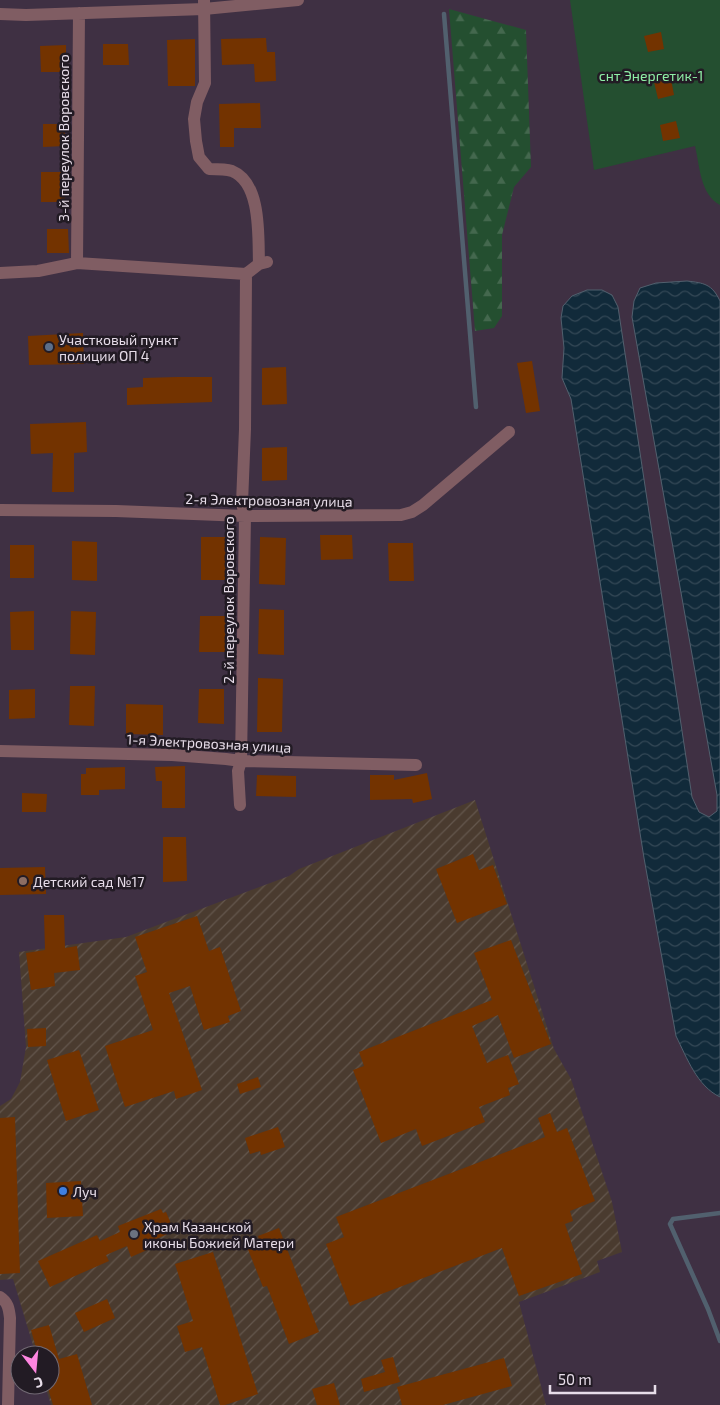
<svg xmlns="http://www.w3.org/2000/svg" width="720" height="1405" font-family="'Exo 2',sans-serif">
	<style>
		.industrial { fill: url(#industrial-furrows) }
		.green { fill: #244f30 }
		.forest { fill: url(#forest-firs) }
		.water { fill: url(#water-waves); stroke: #51606e }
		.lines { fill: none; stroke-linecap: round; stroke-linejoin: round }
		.stream { stroke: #51606e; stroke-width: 4.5 }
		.building { fill: #733300 }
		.minor { stroke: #805d63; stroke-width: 12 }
		.service-dot { fill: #5c6f8a; stroke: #221b24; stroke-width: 2 }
		.education-dot { fill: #8d6e63; stroke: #221b24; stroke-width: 2 }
		.shop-dot { fill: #3f7fe0; stroke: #221b24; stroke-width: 2 }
		.worship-dot { fill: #6b7280; stroke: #221b24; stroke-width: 2 }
		.labels { text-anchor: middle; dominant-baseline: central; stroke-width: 5; stroke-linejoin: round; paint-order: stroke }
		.park-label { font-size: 14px; fill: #8eefa6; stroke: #221b24 }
		.street-label { font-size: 14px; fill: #e7dde9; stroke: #221b24 }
		.poi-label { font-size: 14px; fill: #e7dde9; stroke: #221b24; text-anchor: start }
	</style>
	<defs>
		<pattern id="industrial-furrows" width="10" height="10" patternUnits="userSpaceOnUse" patternTransform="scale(1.25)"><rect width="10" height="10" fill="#4a3b2f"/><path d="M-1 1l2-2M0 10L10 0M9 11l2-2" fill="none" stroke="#64574d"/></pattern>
		<pattern id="forest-firs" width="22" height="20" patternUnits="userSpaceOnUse" patternTransform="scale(1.25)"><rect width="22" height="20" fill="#244f30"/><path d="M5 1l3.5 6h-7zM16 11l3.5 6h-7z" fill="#44684e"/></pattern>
		<pattern id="water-waves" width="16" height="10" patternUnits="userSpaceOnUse" patternTransform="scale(1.25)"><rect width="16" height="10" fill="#112a3a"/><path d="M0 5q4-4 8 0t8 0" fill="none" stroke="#344856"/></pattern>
	</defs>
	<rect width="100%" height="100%" fill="#3f3043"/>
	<path class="industrial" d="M475,800L554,1049L571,1079L612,1202L622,1252L597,1261L600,1272L519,1302L546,1405H51L45,1385H50V1355H36L13,1279L0,1280V1106L11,1099L20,1082L26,1047L19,952L126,937L289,876L299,869Z"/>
	<path class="green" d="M570,0H720V205C700,194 700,167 695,146L594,170Z"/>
	<path class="forest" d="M449,9L526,30L531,167L514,187L502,235V316L494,328L475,331Z"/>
	<path class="water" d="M687,281C704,283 712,284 720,301V1097C697,1086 687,1058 676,1036L644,858L571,399L562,378L564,348L561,318L563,306L572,296L587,290H602L612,295L618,307L692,797L699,812L709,817L717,811V795L632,317L634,301L640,288L656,283Z"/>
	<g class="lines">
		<path class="stream" d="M444,14L476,407
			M720,1213L673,1219L670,1224L708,1309L720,1341"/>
	</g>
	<path class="building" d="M661,32L664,49L648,52L644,36Z
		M266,38L267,52H275L276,81L255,82L254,64L222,65L221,39Z
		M195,39V86H168L167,40Z
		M103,44H128L129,65H103Z
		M66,45V72H41L40,46Z
		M671,79L674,95L658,99L654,82Z
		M260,103L261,128H234V147H220L219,104Z
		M676,121L680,138L663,141L660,125Z
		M43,124H65V146L43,147Z
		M41,172H64L65,202H41Z
		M47,229H68L69,253H47Z
		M83,333L84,364L29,365L28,336Z
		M532,361L540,411L526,413L517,363Z
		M286,367L287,404L262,405V368Z
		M177,377H212V402L127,405V388L143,387V378Z
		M86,422L87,452L74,453V492H52L53,453L31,454L30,424Z
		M287,447V480L262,481V448Z
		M320,535H352L353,559L321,560Z
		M201,537H227L226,580H201Z
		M260,537L286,538L285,585L259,584Z
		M72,541L97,542V581L72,580Z
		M388,543H413L414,581H389Z
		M10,545H34V578H10Z
		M259,609L284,610V655L258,654Z
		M34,611V650H11L10,612Z
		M71,611L96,612L95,655L70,654Z
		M200,616H226L225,652H199Z
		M258,678L283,679L282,732H257Z
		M70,686H95L94,726L69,725Z
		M35,689V718L9,719V690Z
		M199,689H224V724L198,723Z
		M126,704L163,705V735L126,734Z
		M185,766V808H162V781H156L155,767Z
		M125,767V789L99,790V795H81V774H86V768Z
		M427,773L432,799L413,803L412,799L370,800V775H394V780Z
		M257,775L296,776V797L256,796Z
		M22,793L47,794L46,812H22Z
		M163,837H186L187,881L163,882Z
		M473,854L479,870L493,865L507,904L457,923L436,869Z
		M45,867L46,894L0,895V868Z
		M44,915H64L65,948L77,946L80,970L54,973L55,986L31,990L26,953L45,950Z
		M197,916L209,951L220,947L241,1011L228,1016L230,1022L204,1030L190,986L169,993L202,1090L176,1099L174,1091L125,1107L105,1046L153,1030L135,976L147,972L135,937Z
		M511,940L551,1044L514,1058L498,1015L472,1026L487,1063L508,1055L519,1084L508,1088L510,1095L479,1107L485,1122L422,1146L416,1129L381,1143L353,1070L364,1066L359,1052L492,1000L474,953Z
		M46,1028V1046L28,1047L27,1029Z
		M79,1050L99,1110L66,1121L47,1060Z
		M258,1077L261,1087L240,1094L237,1084Z
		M550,1113L557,1132L567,1128L595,1201L570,1211L573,1221L565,1224L582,1274L519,1296L502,1248L350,1306L326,1244L344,1237L336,1217L545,1137L538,1118Z
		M15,1117L20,1273L0,1274V1118Z
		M278,1127L285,1147L261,1155L260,1151L250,1154L245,1138Z
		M81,1181L83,1216L47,1218L46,1183Z
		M161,1209L163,1213L166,1212L172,1226L169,1227L172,1232L145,1244L147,1250L131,1257L127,1246L106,1255L109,1261L50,1287L38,1261L97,1235L100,1241L120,1232L118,1226Z
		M279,1228L319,1332L289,1344L267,1286L263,1287L247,1247L260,1243L258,1236Z
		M213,1252L258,1394L225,1405H220L202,1347L185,1352L177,1326L193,1321L175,1264Z
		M107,1299L115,1318L84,1332L75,1313Z
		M49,1325L59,1359L77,1354L92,1405H53L47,1385H50V1355H38L31,1330Z
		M393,1357L400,1382L364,1392L361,1379L385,1372L381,1360Z
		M504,1358L512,1386L443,1405H402L397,1387Z
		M334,1383L340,1405H317L312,1389Z"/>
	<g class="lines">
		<path class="minor" d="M204,0L205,83L197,102L194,119L196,141L199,157L209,169C216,169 226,169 232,171C262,183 258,238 259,264
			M0,14L26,15L204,9L298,0
			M77,263L79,13
			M0,273L38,271L77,263L246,274L259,264L267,262
			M0,510L116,511L245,516L401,515L412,512L423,505L509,432
			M0,751L172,755L226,759L241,761L416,765
			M240,805L238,771L241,761L245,516L242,503L245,429L246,274
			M0,1297C8,1302 9,1309 10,1318L8,1405"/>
	</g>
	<circle class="service-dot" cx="49" cy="347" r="5"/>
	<circle class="education-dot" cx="23" cy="881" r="5"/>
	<circle class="shop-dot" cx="63" cy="1191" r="5"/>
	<circle class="worship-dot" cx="134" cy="1234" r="5"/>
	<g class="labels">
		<g class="park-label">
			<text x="651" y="75">снт Энергетик-1</text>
		</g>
		<g class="street-label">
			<text transform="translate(63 138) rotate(-90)">3-й переулок Воровского</text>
			<text transform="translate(269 500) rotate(1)">2-я Электровозная улица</text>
			<text transform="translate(228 600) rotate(-90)">2-й переулок Воровского</text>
			<text transform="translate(209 743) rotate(3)">1-я Электровозная улица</text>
		</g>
		<g class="poi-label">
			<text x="59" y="339">Участковый пункт<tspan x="59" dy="16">полиции ОП 4</tspan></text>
			<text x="33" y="881">Детский сад №17</text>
			<text x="73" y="1191">Луч</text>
			<text x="144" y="1226">Храм Казанской<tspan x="144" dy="16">иконы Божией Матери</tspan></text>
		</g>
	</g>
	<g transform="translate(35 1370) rotate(164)"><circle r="24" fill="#221b24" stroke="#716973"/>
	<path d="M0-4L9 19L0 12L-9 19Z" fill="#fe85e0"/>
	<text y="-8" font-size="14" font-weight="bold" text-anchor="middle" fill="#e7dde9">С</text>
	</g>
	<path d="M550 1385v8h105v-8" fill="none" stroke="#e7dde9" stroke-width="2.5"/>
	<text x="558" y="1385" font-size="15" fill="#e7dde9" stroke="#221b24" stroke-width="4" paint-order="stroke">50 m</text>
</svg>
